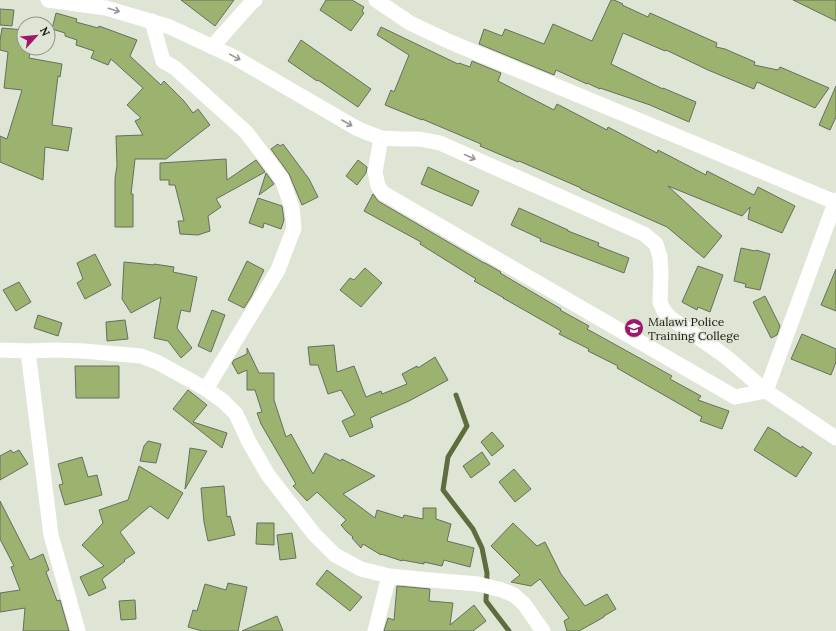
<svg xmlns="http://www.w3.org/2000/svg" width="836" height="631" font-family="Lora,serif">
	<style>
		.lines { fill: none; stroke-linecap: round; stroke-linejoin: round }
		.stream { stroke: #5d6d3e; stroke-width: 5 }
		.building { fill: #9cb370; stroke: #686d5f }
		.minor { stroke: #fff; stroke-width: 15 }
		.oneway { stroke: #989896 }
		.labels { text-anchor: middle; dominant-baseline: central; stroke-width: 3; stroke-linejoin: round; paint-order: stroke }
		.poi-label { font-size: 12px; fill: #191b15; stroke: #dfe5d5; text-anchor: start }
	</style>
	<rect width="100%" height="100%" fill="#dfe5d5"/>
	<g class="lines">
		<path class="stream" d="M456,395L467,426L448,457L443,490L473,529L482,548L487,573L486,601L509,631"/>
	</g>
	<path class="building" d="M181,0H234L215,26Z
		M326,0H352L364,7L362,11L364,13L351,31L320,10Z
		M611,0H614L623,4L622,5L648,17L650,13L717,43L716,47L725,49L755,62L754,65L778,70L780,67L829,88L815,108L757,82L754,89L708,70L666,50L665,51L623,33L611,64L663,89V88L696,102L689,122L650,105L600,88V89L587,83V84L556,70L554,75L479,44L484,29L502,36L505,29L544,44L553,24L592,41Z
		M793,0H836V21Z
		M0,9L14,10L12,26L0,25Z
		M56,13L77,19L76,22L98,28L99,26L137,40L130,56L161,85L164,81L184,101L193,113L198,109L210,125L166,159H135L131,194H133V227H115V178L117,166L116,136L143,135L135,121L141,118L127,105L143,88L111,59L108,65L91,58L94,51L76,45L77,40L65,36V33L52,29Z
		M381,27L458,64L459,63L470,67L472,61L501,73L498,81L554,110L557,104L607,130L608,127L657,153L658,150L706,175L707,171L754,195L758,187L795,206L782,233L748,219L750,207L742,216L668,186L722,236L704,258L667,227L581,189V188L519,161L518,162L480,146L481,144L422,119V120L385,105L391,90L394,92L409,55L377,35Z
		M2,28L24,30V51H30L29,58L62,64L60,77L58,76L52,125L72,128L68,151L45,147L43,180L0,162V136L7,139L22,90L4,88L8,52L0,50V41Z
		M301,40L371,89L358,107L318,80L317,81L288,61Z
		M836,86V117L830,130L819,125Z
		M278,144L280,146L283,144L309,179L318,197L302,205L289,174L271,149Z
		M226,159L227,180L256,160L265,172L216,199L221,207L208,216L210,231L198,235L180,234L178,221H184L175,185H169V180H160V163Z
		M358,160L367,167L366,173L357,185L346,176Z
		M428,167L479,191L472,206L421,184Z
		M266,173L274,184L259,195Z
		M373,194L378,201L484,263H485L501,272L500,273L561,309L560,310L589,326L587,329L672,376L670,379L701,396L698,400L729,411L722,429L700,421L702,417L617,368L618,366L588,351L589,349L559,334L561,331L503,298H504L474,281L476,279L420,244L421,242L364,211Z
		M258,198L282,206L284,220L281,229L264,223L263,228L249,223Z
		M519,208L568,230V231L599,243L598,246L629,258L624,273L540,241L541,239L511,225Z
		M741,248L755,251L756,250L770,254L760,290L745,287L746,284L734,281Z
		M95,254L111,285L85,299L77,283L83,279L77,263Z
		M247,261L264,270L251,297L244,308L228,300Z
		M124,262L154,265V264L174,267L173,272L197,277L190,312L181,310L177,328L192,348L181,358L168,341L154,338L161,297L131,313L122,299Z
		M698,266L723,275L710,312L698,307L697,310L682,302Z
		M365,268L382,283L361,307L340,290L350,278L354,280Z
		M836,269V311L821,305Z
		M19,282L31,302L16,311L3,290Z
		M765,296L780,326L777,335L771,338L753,302Z
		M212,310L225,315L211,352L198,346Z
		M38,315L62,323L58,336L34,328Z
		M125,320L128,339L107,341L106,322Z
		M802,334L836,349V362L831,375L791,359Z
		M334,345L337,372L354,366L366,397L381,391L382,394L407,384L402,374L417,366L418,368L435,357L448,380L409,401L370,418L373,427L350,437L342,421L355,415L341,390L328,394L318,365H310L308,347Z
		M247,348L259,373H274V400L286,437L291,434L313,474L325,453L341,461L342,459L375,476L343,494L375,518L377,510L403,518L404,515L423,519V508H436V519L451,524L447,541L474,548L470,567L444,560L442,566L424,562V564L402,560V561L381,554V555L363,544L361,548L352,538L353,537L347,532L341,525L346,520L317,492L307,501L293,486L296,484L261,424L257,413L262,412L255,390H247V370L238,374L232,363L234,360L247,354Z
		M75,366H119V398H76Z
		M188,390L207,405L193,422L227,433L222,448L173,409Z
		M768,427L780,434V435L801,448L802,446L812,453L796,477L754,450Z
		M492,432L504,446L492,456L481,442Z
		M148,441L161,444L156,463L140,461L144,446Z
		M190,448L207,451L185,489Z
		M11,450L13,453L19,450L28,464L0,480V456Z
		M482,452L490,464L471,478L463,466Z
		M82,457L88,477L97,475L102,495L65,505L59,485L63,484L58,464Z
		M139,466L183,493L168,519L150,506L120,532L135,553L124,560L125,561L102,579L106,588L89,596L80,577L104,566L82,545L103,523L99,510L128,500Z
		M514,469L531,489L515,502L499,482Z
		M224,486L227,517L230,516L235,535L208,541L204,522L201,488Z
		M0,501L30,560L43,554L49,570L46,572L57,601L60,600L69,631H23L25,608L0,612V593L20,590L11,567L14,566L0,539Z
		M257,523H274V545L256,544Z
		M513,523L537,546L545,542L561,574L585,606L607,594L616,609L604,616V617L579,631H567L564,621L569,618L540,579L531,586L511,582L520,575L491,546Z
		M292,533L296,558L280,560L277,535Z
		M327,570L362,597L350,611L316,584Z
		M228,583L247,587L238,631H202L188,627L193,610L197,611L205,584L226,590Z
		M397,586L430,589L429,601L453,603L450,625L474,605L486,621L473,631H384L388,618L394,620Z
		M135,600L136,619L121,620L119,601Z
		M277,616L283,631H242Z"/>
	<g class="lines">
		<path class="minor" d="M48,0L106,8L170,27L234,57L358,129L381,138L402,139H419L440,143L644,234L656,244L660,257L661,272L660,302L664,311L672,319L725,356L766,391L836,438
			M376,0L410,23L448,41L835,202
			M152,21L163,61L175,68L246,132L282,179L292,208L294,228L278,270L206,389
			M212,47L252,2L255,0
			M381,138L375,172L378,186L383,193L735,397L766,391L836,200
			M0,350L28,351L55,350L83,351L141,356L157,362L206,389L223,401L236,414L249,442L268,475L314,534L335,555L361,569L389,576L430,580L478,584L502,590L514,595L524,604L543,631
			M28,351L51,535L78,631
			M375,631L389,576"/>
	</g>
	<defs><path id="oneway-shaft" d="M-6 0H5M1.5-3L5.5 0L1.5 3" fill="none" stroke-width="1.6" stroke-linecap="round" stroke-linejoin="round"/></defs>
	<g class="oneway">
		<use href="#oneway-shaft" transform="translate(114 10) rotate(17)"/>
		<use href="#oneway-shaft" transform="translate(235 57) rotate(28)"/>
		<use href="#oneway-shaft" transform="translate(347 123) rotate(30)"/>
		<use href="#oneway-shaft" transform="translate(470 157) rotate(24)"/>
	</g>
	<defs>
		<symbol id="university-disc" viewBox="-11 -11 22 22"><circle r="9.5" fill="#9d186a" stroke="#dfe5d5"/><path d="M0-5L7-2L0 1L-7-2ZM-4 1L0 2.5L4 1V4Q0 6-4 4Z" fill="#fff"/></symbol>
	</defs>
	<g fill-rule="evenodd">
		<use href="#university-disc" x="623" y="317" width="22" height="22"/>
	</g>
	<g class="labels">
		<g class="poi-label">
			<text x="648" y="321">Malawi Police<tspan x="648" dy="14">Training College</tspan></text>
		</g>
	</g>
	<g transform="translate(36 36) rotate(63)"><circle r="19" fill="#dfe5d5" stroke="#909488"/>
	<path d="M0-3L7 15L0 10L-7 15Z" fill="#9d186a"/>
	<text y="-6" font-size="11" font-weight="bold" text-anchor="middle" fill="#191b15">N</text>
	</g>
</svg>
